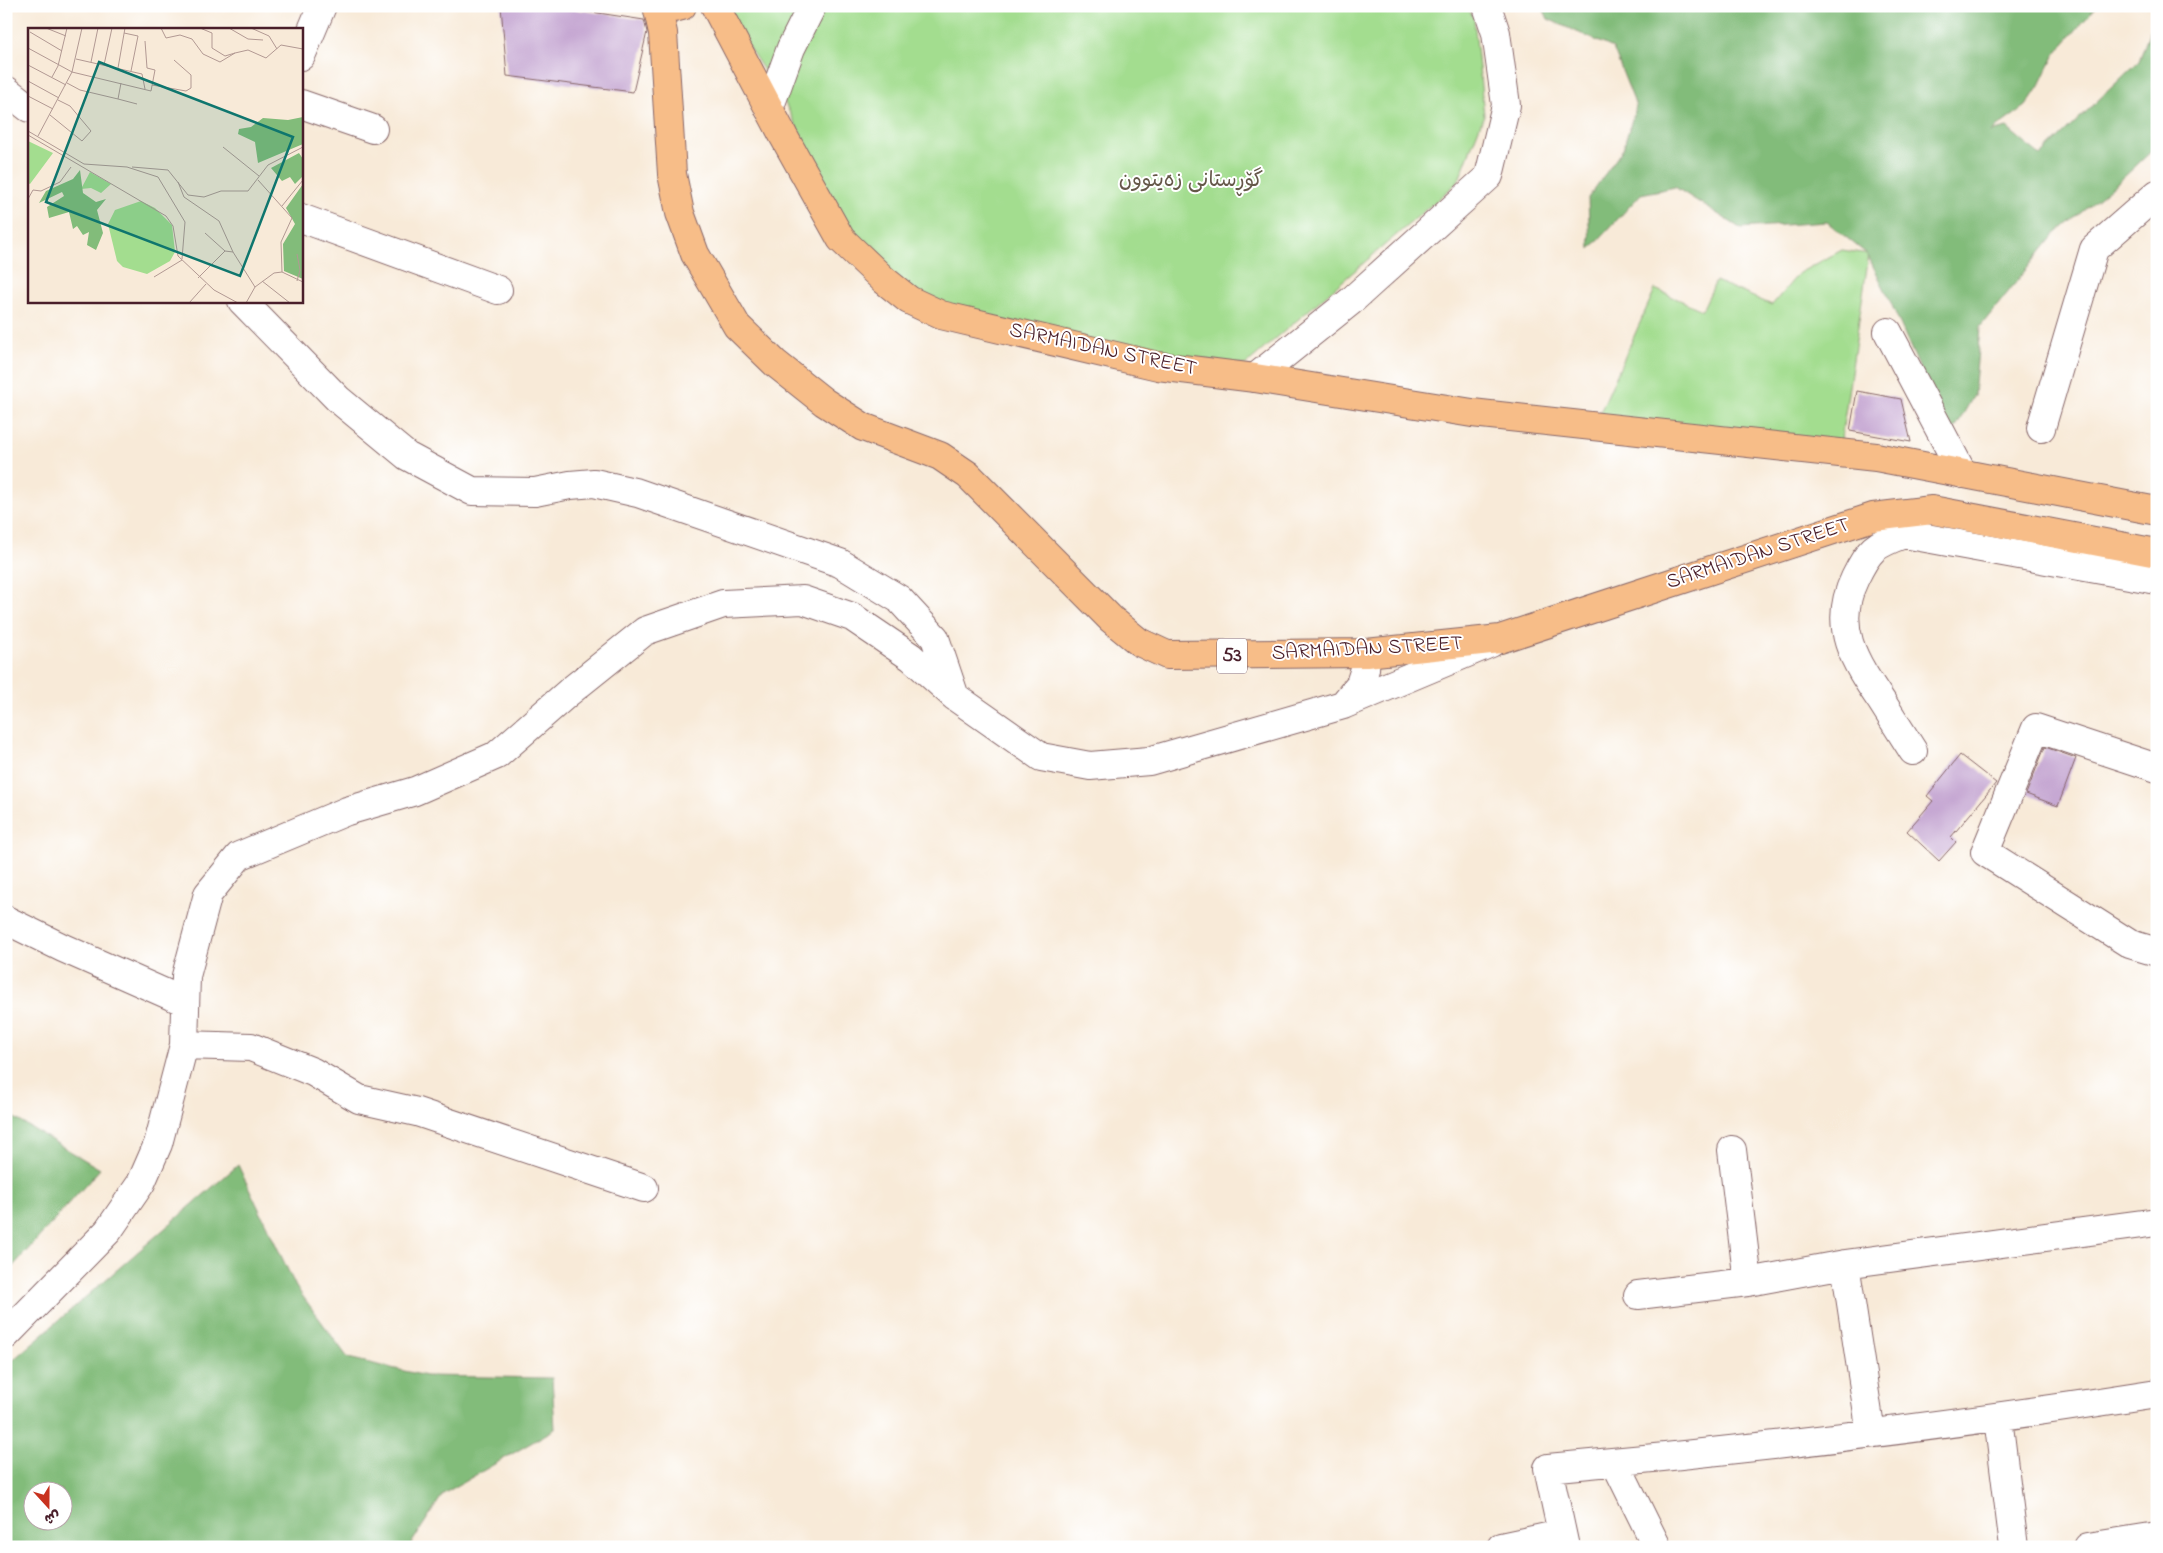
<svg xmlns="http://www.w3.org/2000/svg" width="2163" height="1553" font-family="'Indie Flower','Playpen Sans Arabic',sans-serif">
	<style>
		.green { fill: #a3dd8f; stroke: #767e5d }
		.forest { fill: #82bc7a; stroke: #666e52; fill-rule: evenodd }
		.building { fill: #c6a8d3 }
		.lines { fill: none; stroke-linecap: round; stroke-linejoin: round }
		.minor-casing { stroke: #876668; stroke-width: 30 }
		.major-casing { stroke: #876668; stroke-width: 30 }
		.minor { stroke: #fff; stroke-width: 28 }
		.major { stroke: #f7bd88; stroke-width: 28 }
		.labels { text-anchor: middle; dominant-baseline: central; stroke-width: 4; stroke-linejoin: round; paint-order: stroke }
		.shield { fill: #fff; stroke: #80626b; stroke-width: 1 }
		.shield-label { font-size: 20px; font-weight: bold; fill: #4a1f2b }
		.park-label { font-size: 21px; fill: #655849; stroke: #fff }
		.street-label { font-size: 21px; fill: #4a1f2b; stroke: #fff }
		.inset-road { fill: none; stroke: #b29993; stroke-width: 1 }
		.view { fill: #0f766e; fill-opacity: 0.15; stroke: #0f766e; stroke-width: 2.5 }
		.inset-edge { fill: none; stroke: #4a1f2b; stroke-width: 2.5 }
	</style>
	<rect width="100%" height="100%" fill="#fff"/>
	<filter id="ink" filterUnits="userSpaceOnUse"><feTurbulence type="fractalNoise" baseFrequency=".02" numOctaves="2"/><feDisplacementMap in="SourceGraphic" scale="10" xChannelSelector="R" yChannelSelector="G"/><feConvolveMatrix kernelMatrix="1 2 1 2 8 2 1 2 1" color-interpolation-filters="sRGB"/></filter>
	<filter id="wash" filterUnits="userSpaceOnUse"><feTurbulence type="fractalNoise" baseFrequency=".0096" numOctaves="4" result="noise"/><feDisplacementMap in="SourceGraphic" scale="20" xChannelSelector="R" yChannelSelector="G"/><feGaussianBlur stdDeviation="1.12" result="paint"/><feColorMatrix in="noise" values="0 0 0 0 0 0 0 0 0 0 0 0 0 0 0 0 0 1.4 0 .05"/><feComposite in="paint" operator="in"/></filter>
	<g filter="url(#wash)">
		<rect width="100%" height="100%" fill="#f8ead8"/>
		<path class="green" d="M721,6H1467L1474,19L1484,115L1458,182L1245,365L1076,343L909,296L853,241L783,99Z
			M1842,250L1869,254L1839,453L1598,417L1655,289L1702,310L1716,281L1772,305L1799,273Z"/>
		<path class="forest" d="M1542,6H2097L2055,54L2041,83L2026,106L1990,132L2007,128L2040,156L2139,61L2157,12V146L2124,177L2054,235L1980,327L1974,395L1950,437L1887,294L1867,254L1827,222L1740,228L1675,187L1641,194L1590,249L1588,198L1623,149L1636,106L1613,48L1548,19Z
			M6,1113L100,1169L6,1274Z
			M238,1165L296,1287L348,1358L426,1376L552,1378L555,1429L443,1494L409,1547H6V1366ZM32,1490H62V1520H32Z"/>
		<g id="blocks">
			<path class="building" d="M501,6H552L644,20L647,32L633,92L507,76Z
				M1857,391L1901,399L1911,442L1850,431Z
				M2045,747L2076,758L2058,806L2026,794Z
				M1960,755L1996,783L1951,837L1956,842L1939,861L1907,831L1933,801L1927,796Z"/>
		</g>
	</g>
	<g filter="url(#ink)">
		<use href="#blocks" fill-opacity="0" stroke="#876668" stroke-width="1"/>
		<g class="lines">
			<defs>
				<path id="minor" d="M301,56L322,6
					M6,90L29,108
					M301,104L373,129
					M769,109L791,48L812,6
					M301,218L498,290
					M242,301L338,399L407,456L472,491L535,492L570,485L594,483L638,493L840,563L899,599L935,638L954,694
					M1888,332L1963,474
					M1255,378L1351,301L1489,176L1506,105L1496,33L1487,6
					M2041,428L2094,249L2157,194
					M1343,705L1360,684L1365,669L1366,653
					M1913,751C1903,735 1892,718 1882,702C1855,662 1831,627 1855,578C1869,549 1874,545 1904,534L2157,580
					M2157,768L2036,728L1985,852L2130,944L2157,952
					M6,920L63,948L185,1002
					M184,1045L251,1047L313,1072L359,1099L417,1112L644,1188
					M1732,1150L1748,1282
					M1845,1264L2157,1222
					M1638,1295L1748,1282L1845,1264L1871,1433
					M6,1335L108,1231L141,1183L158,1144L184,1045L186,976L208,894L239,856L347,811L415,791L497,755L569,692L645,631L723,604L803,600L852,617L911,657L954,696L1041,757L1090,766L1149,761L1343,705L1491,643
					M1998,1418L2014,1547
					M1615,1462L1657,1547
					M1501,1547L1561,1534
					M1565,1547L1548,1468C1751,1450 1955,1425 2157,1393
					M2088,1547L2157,1536"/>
				<path id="major" d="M657,6L663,33L672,174L680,213L695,254L737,326L775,363L824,402L863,427L940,456L968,475L1111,619L1139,642L1167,655L1366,653L1500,639L1873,517L1932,510L2157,553
					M669,6L674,8L682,6
					M715,6L784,137L841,239L884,280L909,300L941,315L1158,366L1255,378L1472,413L1876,457L2157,511"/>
			</defs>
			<use href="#minor" class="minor-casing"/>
			<use href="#major" class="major-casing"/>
			<use href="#minor" class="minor"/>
			<use href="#major" class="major"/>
		</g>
	</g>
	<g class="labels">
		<rect class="shield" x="1217" y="638.5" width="30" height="35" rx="4"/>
		<g class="shield-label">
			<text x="1232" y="656">53</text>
		</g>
		<g class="park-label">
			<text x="1191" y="181">گۆڕستانی زەیتوون</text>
		</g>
		<g class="street-label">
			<text transform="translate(1103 350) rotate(12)">SARMAIDAN STREET</text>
			<text transform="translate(1758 554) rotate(-18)">SARMAIDAN STREET</text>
			<text transform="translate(1367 649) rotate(-3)">SARMAIDAN STREET</text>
		</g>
	</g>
	<g transform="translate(28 28)">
		<rect width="275" height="275" fill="#f8ead8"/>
		<path d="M0,113L25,125L2,156L0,155ZM62,144L83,156L73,165L63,160L53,161ZM113,173L127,180L144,197L147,224L142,233L119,246L95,239L89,233L80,196L87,182Z" fill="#a3dd8f"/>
		<path d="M275,89V116L230,135L227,114L210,106L211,101L223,99L235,90L260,92ZM271,125L275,131V148L267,156L262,149L254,153L243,140ZM52,142L55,165L68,174L78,171L69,182L75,205L68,222L59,217L61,204L55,207L49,198L45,201L41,184L21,190L19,179L36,168L34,164L11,175L18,163L45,151ZM275,156V251L256,243L255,216L267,196L258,180Z" fill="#82bc7a"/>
		<path class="inset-road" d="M18,0L38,8M133,0L138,10L152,7L164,11L175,26L192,34L207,25L220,22L238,30L253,17L275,21M172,0L184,5V20L197,28L207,25M201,0L220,11L235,12M223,0L241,8L249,21M2,4L34,23M96,5L110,8L103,43M0,20L44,44L123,63L127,42L119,40L117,13M48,31L114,46L117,61M63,34L70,0M0,37L38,57M76,37L84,0M90,40L97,0M24,49L30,38L39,0M0,53L31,70M39,55L52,62L90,71M93,55L90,71L109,76M124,57L158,63L163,60V47L146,32M0,68L25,81M22,87L54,113L63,103L42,78L30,72M0,103L56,136L99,139L130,149L157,194L154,231M0,107L138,188L145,198L150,228L186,262L210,275M10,108L44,44L54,0M195,119L231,148M104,139L140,142L160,167L176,169L193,163H220L240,137L275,119M230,152L264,190L253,214L254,244M150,154L156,169L191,193L205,224L227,259M0,171L5,162L13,163L32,154L43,139M254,178L275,152M177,205L197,223L205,224M269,226L272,242L269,253M126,249L154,232M170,250L197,223M234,253L262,275M161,275L178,256M218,275L227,259L246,245L254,244L275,254"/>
		<path class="view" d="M71,34L265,109L212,248L18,174Z"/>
		<rect width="275" height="275" class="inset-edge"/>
	</g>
	<rect width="2163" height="1553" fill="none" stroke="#fff" stroke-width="25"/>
	<g transform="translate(48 1506) rotate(159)"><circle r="24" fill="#ffffff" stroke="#b7a5aa"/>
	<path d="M0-4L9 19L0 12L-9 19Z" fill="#c8321e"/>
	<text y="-8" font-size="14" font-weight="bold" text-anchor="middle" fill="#4a1f2b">ش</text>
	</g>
</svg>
